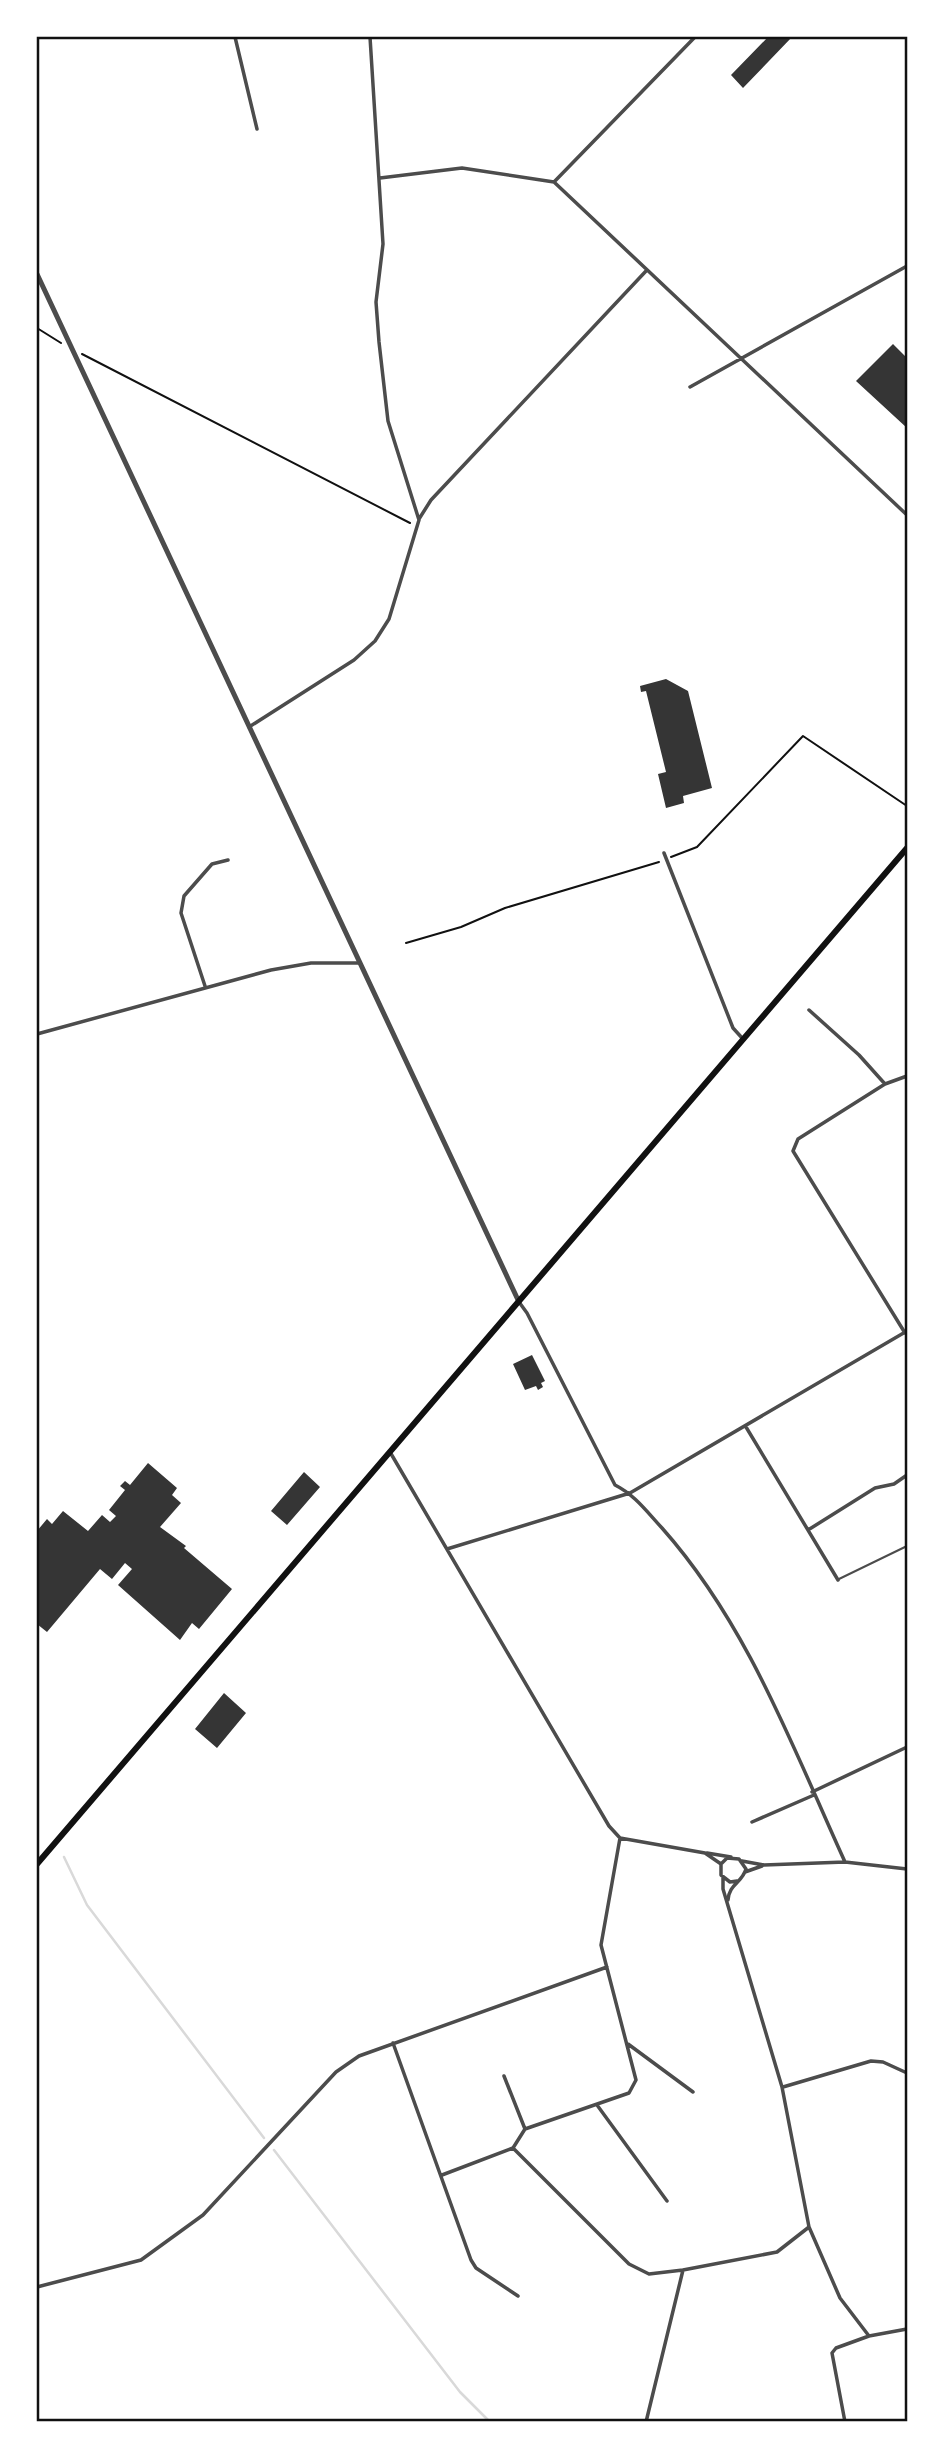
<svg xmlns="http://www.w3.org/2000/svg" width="944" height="2459" font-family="'Crimson Pro',serif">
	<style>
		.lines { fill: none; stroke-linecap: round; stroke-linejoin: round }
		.stream { stroke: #d9d9d9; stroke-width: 2.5 }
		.building { fill: #353535 }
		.path { stroke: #111; stroke-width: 2 }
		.service { stroke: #4c4c4c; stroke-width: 2 }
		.minor { stroke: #4c4c4c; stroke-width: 3.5 }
		.tertiary { stroke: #4c4c4c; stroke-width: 5 }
		.primary { stroke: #111; stroke-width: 6 }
		.neatline { fill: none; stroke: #111; stroke-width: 2.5 }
	</style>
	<rect width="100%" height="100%" fill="#fff"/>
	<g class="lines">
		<path class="stream" d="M64,1857L87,1905L264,2138
			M274,2150L460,2392L490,2422"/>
	</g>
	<path class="building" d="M768,37H792L743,88L731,75Z
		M893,344L907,358V428L856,381Z
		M666,679L688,691L712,788L683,796L684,803L666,808L658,774L666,772L646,691L641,692L640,686Z
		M532,1355L545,1381L541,1383L543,1387L538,1390L536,1386L525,1390L513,1364Z
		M148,1463L177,1488L172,1495L181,1503L160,1527L186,1546L184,1548L232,1589L199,1629L192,1623L180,1640L118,1585L132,1569L125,1563L112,1579L100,1569L47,1632L37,1624V1531L47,1519L52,1524L63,1511L88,1531L102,1515L110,1522L116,1516L109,1510L125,1490L120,1486L125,1481L130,1485Z
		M304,1472L320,1487L287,1525L271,1511Z
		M224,1693L246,1713L217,1748L195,1729Z"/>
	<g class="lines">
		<path class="path" d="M37,328L61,343
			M82,354L410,523
			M671,857L697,847L803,736L907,806
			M406,943L461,927L505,908L659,862"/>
		<path class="service" d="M839,1579L907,1546"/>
		<path class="minor" d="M235,37L257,129
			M380,178L462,168L554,182L907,515
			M554,182L695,37
			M690,387L907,266
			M419,519L431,500L646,271
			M249,727L354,660L375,641L389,619L419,520L388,421L379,342L376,302L383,244L370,37
			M664,853L733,1028L743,1039
			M205,986L181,913L184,896L212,864L228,860
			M809,1010L859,1055L885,1084
			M37,1034L271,970L311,963H360
			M519,1302L527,1313L615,1485C635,1495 647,1512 662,1528C748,1625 792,1746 845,1862
			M905,1333L793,1151L798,1139L885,1084L907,1076
			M746,1427L838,1580
			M390,1452L609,1826L620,1838L705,1853L721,1864
			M808,1530L875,1488L894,1484L907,1475
			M447,1549L630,1493L907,1331
			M812,1792L907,1747
			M752,1822L814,1795
			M707,1853L731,1857
			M742,1861L764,1865L845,1862L907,1869
			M745,1872L762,1866
			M728,1900C729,1884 742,1883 746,1869L739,1859L727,1858L721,1864V1875L730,1882L737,1881
			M393,2043L471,2260L476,2268L518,2296
			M628,2044L693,2092
			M504,2076L525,2129
			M783,2087L871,2061L883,2062L907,2073
			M597,2105L667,2201
			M513,2148L629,2264L649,2274L683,2270
			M442,2175L513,2148L525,2129L629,2093L636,2080L601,1945L620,1838
			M809,2227L840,2298L869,2336L907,2329
			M37,2287L141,2260L203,2215L336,2072L359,2056L607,1967
			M646,2422L683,2270L777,2252L809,2227L782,2087L723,1889V1878
			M845,2422L832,2353L836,2348L869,2336"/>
		<path class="tertiary" d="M37,274L519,1302"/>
		<path class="primary" d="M37,1864L907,848"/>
	</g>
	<rect width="944" height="2459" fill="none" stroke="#ffffff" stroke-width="77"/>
	<rect x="38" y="38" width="868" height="2382" class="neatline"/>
</svg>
